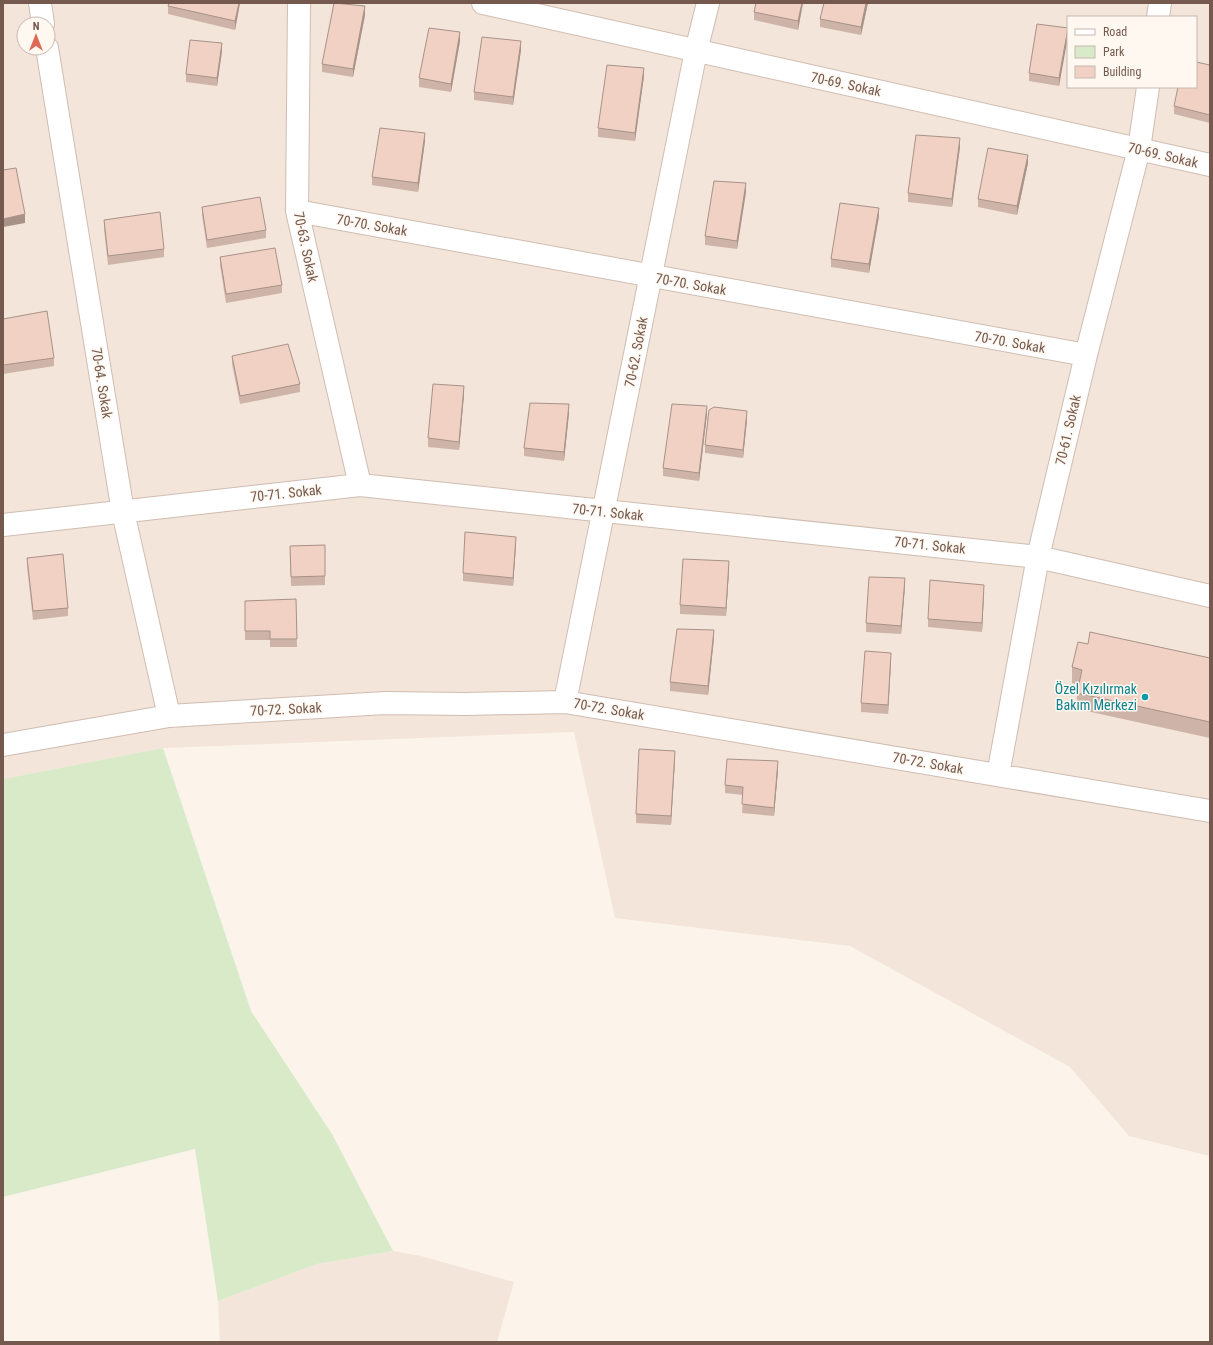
<svg xmlns="http://www.w3.org/2000/svg" width="1213" height="1345" font-family="'Roboto Condensed',sans-serif">
	<style>
		.residential { fill: #f3e5d9; fill-rule: evenodd }
		.green { fill: #d9eac8 }
		.lines { fill: none; stroke-linecap: round; stroke-linejoin: round }
		.minor-casing { stroke: #d0bdb2; stroke-width: 24 }
		.minor { stroke: #fff; stroke-width: 22 }
		.wall { fill: #ceb4a8 }
		.shaded-wall { fill: #a89288 }
		.building { fill: #f0d1c3; stroke: #a89288 }
		.culture-dot { fill: #0f9aa8; stroke: #fef8f1; stroke-width: 1.5 }
		.labels { text-anchor: middle; dominant-baseline: central; stroke-width: 3; stroke-linejoin: round; paint-order: stroke }
		.street-label { font-size: 14px; fill: #76594e; stroke: #fef8f1 }
		.culture-label { font-size: 14px; fill: #0d838f; stroke: #fef8f1; text-anchor: end }
	</style>
	<rect width="100%" height="100%" fill="#fcf4ea"/>
	<path class="residential" d="M3,3H1210V1156L1129,1136L1070,1067L850,946L615,918L574,732L163,748L3,779ZM1068,17H1196V87H1068ZM24,24H48V48H24Z
		M393,1251L421,1256L514,1282L497,1342H220L218,1301L317,1264Z"/>
	<path class="green" d="M163,748L251,1011L332,1134L393,1251L317,1264L218,1301L195,1149L3,1197V779Z"/>
	<g class="lines">
		<defs>
			<path id="minor" d="M40,3L43,24
				M299,3L297,211L360,485
				M483,3L1210,165
				M1158,17L1160,3
				M47,48L123,512L169,716
				M297,211L1086,355
				M3,525L360,485L1038,557L1210,596
				M565,702L696,51L708,3
				M3,745L169,716L385,703L465,704L565,702L1210,811
				M998,775L1038,557L1086,355L1139,149L1148,87"/>
		</defs>
		<use href="#minor" class="minor-casing"/>
		<use href="#minor" class="minor"/>
	</g>
	<path class="wall" d="M169,3H240L235,30L168,14V6Z
		M803,3L798,30L754,20V12Z
		M868,3L861,35L820,27V19Z
		M365,15L353,77L322,72V64Z
		M1068,28L1059,86L1029,81V73Z
		M460,41L451,92L419,87V78Z
		M521,50L513,105L474,100V92Z
		M222,51L217,86L186,82V74Z
		M1210,65V123L1174,114V106Z
		M644,76L635,141L598,137V128Z
		M425,141L418,192L372,185V177Z
		M960,147L952,207L908,202V193Z
		M1028,163L1017,215L978,207V199Z
		M746,192L737,249L705,245V236Z
		M202,207L266,230V238L207,248L202,215Z
		M879,216L869,273L831,267V259Z
		M104,220L164,249V257L108,265L104,229Z
		M220,257L282,285V293L226,303L220,265Z
		M3,319L54,358V366L3,374Z
		M232,356L300,384V392L240,404L232,364Z
		M464,395L459,450L428,447V438Z
		M569,413L564,461L524,456V448Z
		M707,414L699,481L663,476V468Z
		M747,420L743,458L705,453V445Z
		M325,545V585L291,586L290,546Z
		M516,545L513,586L463,581V573Z
		M27,558L68,608V616L33,620L27,566Z
		M729,570L726,616L680,614V605Z
		M905,586L901,634L866,632V623Z
		M984,593L982,632L928,627V619Z
		M296,599L297,647H270V640H245V601Z
		M714,638L708,695L670,691V682Z
		M1088,644L1210,658V738L1077,709V693L1079,685L1072,683V667Z
		M891,661L888,714L861,712V703Z
		M675,759L671,825L636,823V814Z
		M778,770L774,816L742,813L743,795L725,793V785Z"/>
	<path class="shaded-wall" d="M239,3H240L235,30V21Z
		M802,3H803L798,30V21Z
		M866,3H868L861,35V27Z
		M365,6V15L353,77V69Z
		M1068,29V37L1059,86V78Z
		M460,32V41L451,92V84Z
		M521,41V50L513,105V97Z
		M222,43V51L217,86V78Z
		M644,68V76L635,141V133Z
		M425,133V141L418,192V183Z
		M960,138V147L952,207V199Z
		M1028,155V163L1017,215V206Z
		M746,183V192L737,249V241Z
		M879,208V216L869,273V264Z
		M25,214V223L3,227V219Z
		M464,386V395L459,450V442Z
		M569,404V413L564,461V452Z
		M707,406V414L699,481V473Z
		M747,411V420L743,458V450Z
		M516,537V545L513,586V578Z
		M729,561V570L726,616V608Z
		M905,578V586L901,634V626Z
		M984,585V593L982,632V623Z
		M714,630V638L708,695V686Z
		M891,653V661L888,714V705Z
		M675,751V759L671,825V816Z
		M778,761V770L774,816V808Z"/>
	<path class="building" d="M169,3H239L235,21L168,6Z
		M334,3L365,6L353,69L322,64Z
		M756,3H802L798,21L754,12Z
		M824,3H866L861,27L820,19Z
		M1037,24L1068,28L1059,78L1029,73Z
		M429,28L460,32L451,84L419,78Z
		M482,37L521,41L513,97L474,92Z
		M190,40L222,43L217,78L186,74Z
		M1196,62L1210,65V115L1174,106L1178,87H1196Z
		M607,65L644,68L635,133L598,128Z
		M380,128L425,133L418,183L372,177Z
		M916,135L960,138L952,199L908,193Z
		M988,148L1028,155L1017,206L978,199Z
		M16,168L25,214L3,219V170Z
		M714,181L746,183L737,241L705,236Z
		M260,197L266,230L207,240L202,207Z
		M840,203L879,208L869,264L831,259Z
		M160,212L164,249L108,256L104,220Z
		M275,248L282,285L226,294L220,257Z
		M47,311L54,358L3,365V319Z
		M288,344L300,384L240,396L232,356Z
		M433,384L464,386L459,442L428,438Z
		M530,403L569,404L564,452L524,448Z
		M672,404L707,406L699,473L663,468Z
		M714,407L747,411L743,450L705,445L709,410Z
		M465,532L516,537L513,578L463,573Z
		M325,545V576L291,577L290,546Z
		M63,554L68,608L33,611L27,558Z
		M683,559L729,561L726,608L680,605Z
		M869,577L905,578L901,626L866,623Z
		M930,580L984,585L982,623L928,619Z
		M296,599L297,639H270V631H245V601Z
		M677,629L714,630L708,686L670,682Z
		M1090,632L1210,658V722L1077,693L1082,670L1072,667L1078,642L1088,644Z
		M865,651L891,653L888,705L861,703Z
		M639,749L675,751L671,816L636,814Z
		M727,759L778,761L774,808L742,804L743,787L725,785Z"/>
	<circle class="culture-dot" cx="1145" cy="697" r="4"/>
	<g class="labels">
		<g class="street-label">
			<text transform="translate(846 84) rotate(12)">70-69. Sokak</text>
			<text transform="translate(1163 155) rotate(13)">70-69. Sokak</text>
			<text transform="translate(372 225) rotate(10)">70-70. Sokak</text>
			<text transform="translate(306 247) rotate(78)">70-63. Sokak</text>
			<text transform="translate(691 284) rotate(10)">70-70. Sokak</text>
			<text transform="translate(1010 342) rotate(10)">70-70. Sokak</text>
			<text transform="translate(636 352) rotate(-79)">70-62. Sokak</text>
			<text transform="translate(102 383) rotate(81)">70-64. Sokak</text>
			<text transform="translate(1068 430) rotate(-77)">70-61. Sokak</text>
			<text transform="translate(286 493) rotate(-6)">70-71. Sokak</text>
			<text transform="translate(608 512) rotate(6)">70-71. Sokak</text>
			<text transform="translate(930 545) rotate(6)">70-71. Sokak</text>
			<text transform="translate(286 709) rotate(-3)">70-72. Sokak</text>
			<text transform="translate(609 709) rotate(10)">70-72. Sokak</text>
			<text transform="translate(928 763) rotate(10)">70-72. Sokak</text>
		</g>
		<g class="culture-label">
			<text x="1137" y="689">Özel Kızılırmak<tspan x="1137" dy="16">Bakım Merkezi</tspan></text>
		</g>
	</g>
	<rect width="1213" height="1345" fill="none" stroke="#76594e" stroke-width="8"/>
	<rect x="1067" y="16" width="130" height="72" fill="#fef8f1" stroke="#c8b8b0"/>
	<rect x="1075" y="29" width="20" height="6" fill="#ffffff" stroke="#c8b8b0"/>
	<text x="1103" y="36" font-size="12" fill="#76594e">Road</text>
	<rect x="1075" y="46" width="20" height="12" fill="#d9eac8" stroke="#c8b8b0"/>
	<text x="1103" y="56" font-size="12" fill="#76594e">Park</text>
	<rect x="1075" y="66" width="20" height="12" fill="#f0d1c3" stroke="#c8b8b0"/>
	<text x="1103" y="76" font-size="12" fill="#76594e">Building</text>
	<g transform="translate(36 36)"><circle r="19" fill="#fef8f1" stroke="#c8b8b0"/>
	<path d="M0-3L7 15L0 10L-7 15Z" fill="#e06955"/>
	<text y="-6" font-size="11" font-weight="bold" text-anchor="middle" fill="#76594e">N</text>
	</g>
</svg>
